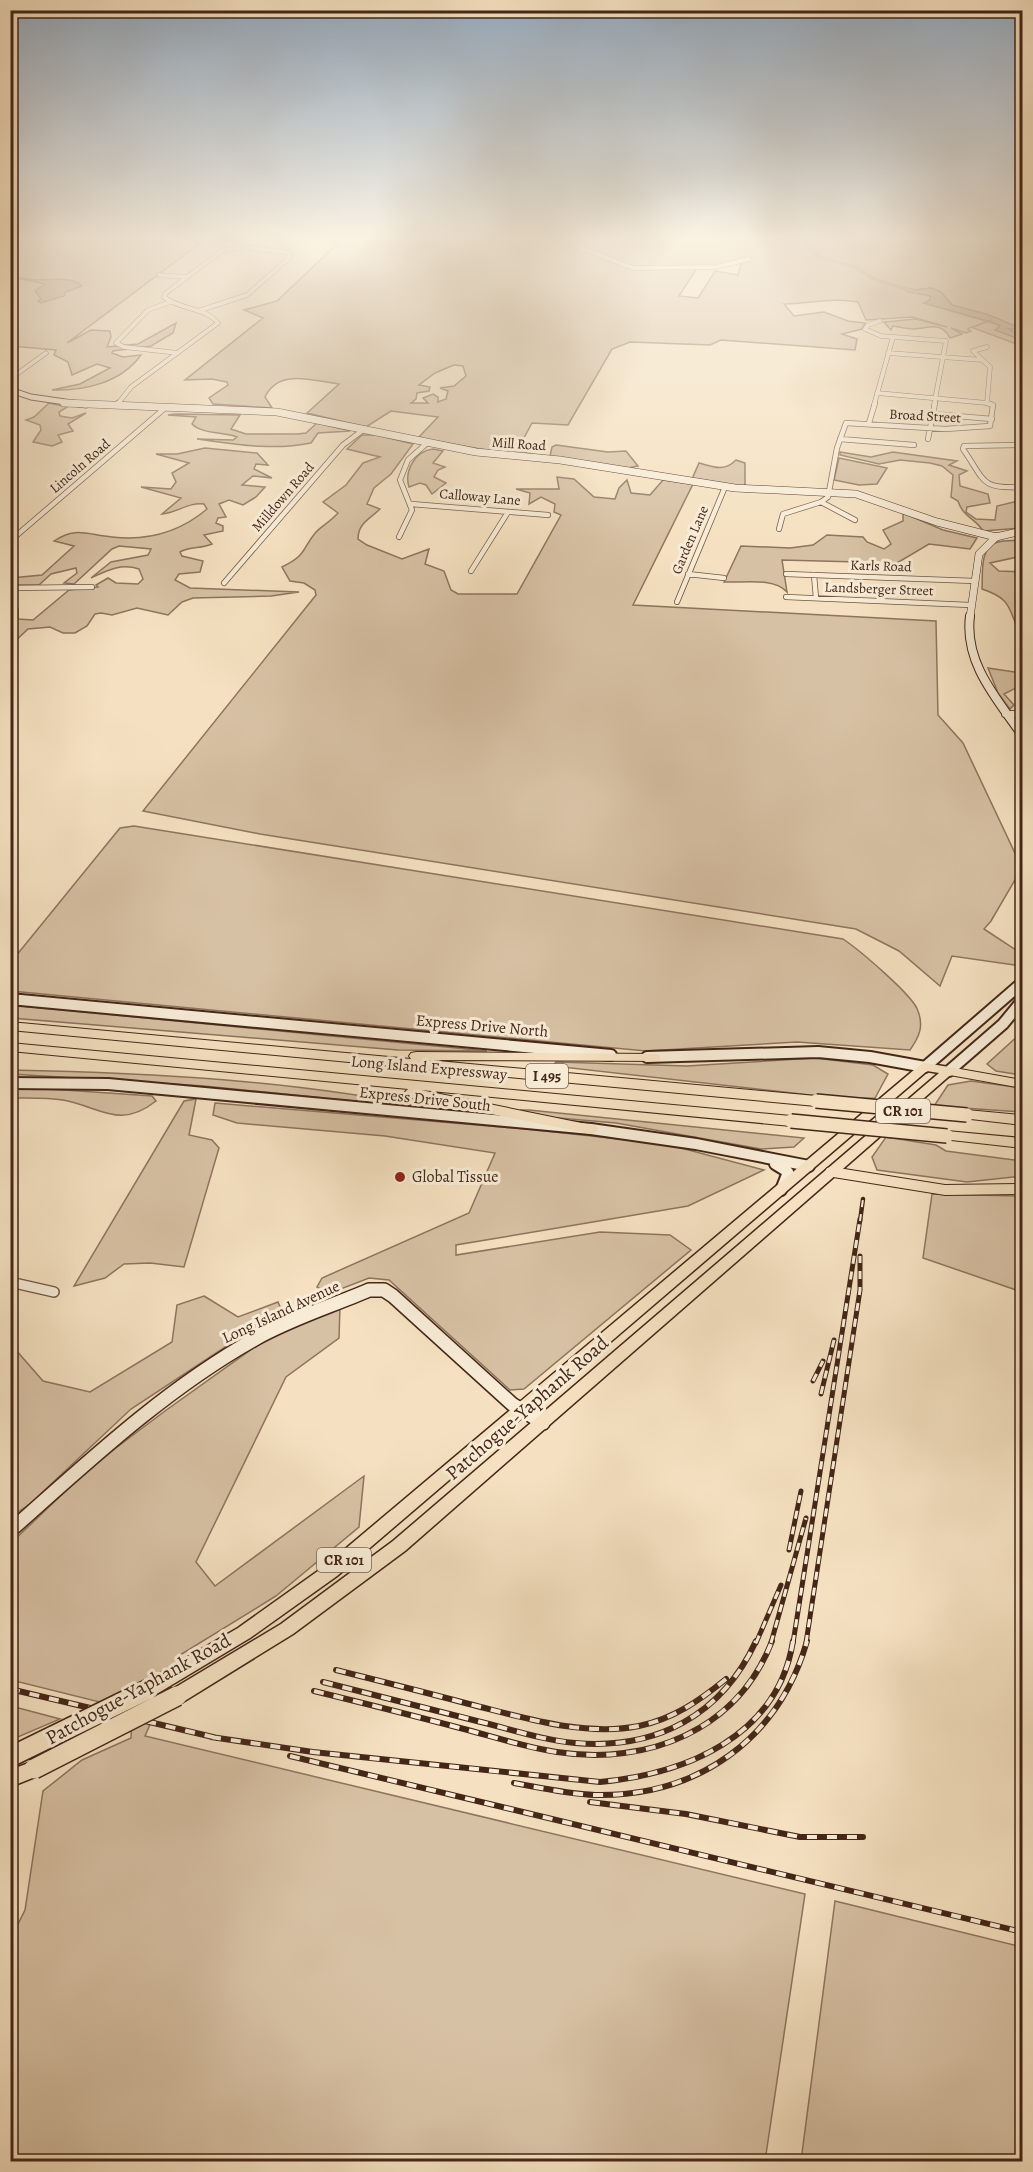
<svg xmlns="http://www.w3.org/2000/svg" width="1033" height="2172" font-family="Alegreya,serif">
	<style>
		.green { fill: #d7c1a4; stroke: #8e745e; stroke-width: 1.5; fill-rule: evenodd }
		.water { fill: #b9a188; stroke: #8a705b; stroke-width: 1.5 }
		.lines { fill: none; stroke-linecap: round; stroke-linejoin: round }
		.stream { stroke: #8a705b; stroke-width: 1.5 }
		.river { fill: #b9a188; fill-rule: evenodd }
		.street-far3-casing { stroke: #705542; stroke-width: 5 }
		.street-far2-casing { stroke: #705542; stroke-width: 6 }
		.street-far1-casing { stroke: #705542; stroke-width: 8 }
		.street-casing { stroke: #705542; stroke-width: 12 }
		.secondary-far4-casing { stroke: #442618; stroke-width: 7 }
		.secondary-far3-casing { stroke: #442618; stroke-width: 8 }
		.secondary-far2-casing { stroke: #442618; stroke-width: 10 }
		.secondary-far1-casing { stroke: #442618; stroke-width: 14 }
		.secondary-casing { stroke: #442618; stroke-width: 16 }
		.primary-casing { stroke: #442618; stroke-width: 3 }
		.highway-casing { stroke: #442618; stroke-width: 2 }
		.street-far3 { stroke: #f8ecd7; stroke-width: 4 }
		.street-far2 { stroke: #f8ecd7; stroke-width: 4.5 }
		.street-far1 { stroke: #f8ecd7; stroke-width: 6 }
		.street { stroke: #f8ecd7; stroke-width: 9 }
		.secondary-far4 { stroke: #f8ecd7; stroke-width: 5 }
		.secondary-far3 { stroke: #f8ecd7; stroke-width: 7 }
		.secondary-far2 { stroke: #f8ecd7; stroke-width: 8 }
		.secondary-far1 { stroke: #f8ecd7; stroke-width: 10 }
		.secondary { stroke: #f8ecd7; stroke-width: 13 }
		.primary { fill: #f5e1c1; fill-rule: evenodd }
		.highway { fill: #f5e1c1; fill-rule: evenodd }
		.rail-far2-casing { stroke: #442618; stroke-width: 4.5 }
		.rail-far1-casing { stroke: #442618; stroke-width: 5 }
		.rail-casing { stroke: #442618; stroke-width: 6 }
		.rail-far2 { stroke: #f8ecd7; stroke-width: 2; stroke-dasharray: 7; stroke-linecap: butt }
		.rail-far1 { stroke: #f8ecd7; stroke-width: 3; stroke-dasharray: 8; stroke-linecap: butt }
		.rail { stroke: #f8ecd7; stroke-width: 4; stroke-dasharray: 10; stroke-linecap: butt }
		.primary-bridge-casing { stroke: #442618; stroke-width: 22; stroke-linecap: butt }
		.highway-bridge-casing { stroke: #442618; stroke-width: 16; stroke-linecap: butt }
		.primary-bridge { stroke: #f5e1c1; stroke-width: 19 }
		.highway-bridge { stroke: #f5e1c1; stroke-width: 13 }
		.poi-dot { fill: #8f2418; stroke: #f8ecd7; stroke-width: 2 }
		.labels { text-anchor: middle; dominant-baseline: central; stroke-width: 6; stroke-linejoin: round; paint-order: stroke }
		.far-street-label { font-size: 14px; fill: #442618; stroke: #f8ecd7 }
		.shield { fill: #f8ecd7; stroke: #7a6151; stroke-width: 1.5 }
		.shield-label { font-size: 15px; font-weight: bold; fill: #442618 }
		.street-label { font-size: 16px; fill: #442618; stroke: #f8ecd7 }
		.poi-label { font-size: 16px; fill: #442618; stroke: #f8ecd7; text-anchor: start }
		.near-street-label { font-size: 20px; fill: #442618; stroke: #f8ecd7 }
	</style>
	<rect width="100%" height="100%" fill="#f5e1c1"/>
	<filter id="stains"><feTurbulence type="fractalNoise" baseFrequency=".00333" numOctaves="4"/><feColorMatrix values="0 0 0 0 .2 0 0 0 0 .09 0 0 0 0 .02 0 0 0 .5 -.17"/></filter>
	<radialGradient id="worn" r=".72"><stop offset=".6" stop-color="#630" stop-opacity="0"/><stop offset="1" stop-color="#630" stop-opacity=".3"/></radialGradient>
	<path class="green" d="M10,235H211L67,343L91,330L110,331L111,337L107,347L138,344L176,323L173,333L151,346L113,351L112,353L123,357L141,355C121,383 84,391 52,390L80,384L110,368L97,364L72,375L68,362L54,355L56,350L11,346Z
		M320,235H554L599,239L601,235H1022V329L989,315L952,305L941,292L931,288L916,290L901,288L931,296L930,300C942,313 983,317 1001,326L996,330L1022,340V346L971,327L968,329L971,331L966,333L951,328L962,334L950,338C941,320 927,329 914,329C907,329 900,327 893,326L891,330L884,322L916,319L947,327L912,317L866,320L858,302C834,297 809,304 784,304L794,316L824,312L848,321L865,323L862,329L842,334L857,339L855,350L721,340L710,345L630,342L612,349L568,425L532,423L518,449L534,455L509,454L418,438L438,417L391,411L366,427L307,413L339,384C312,381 279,368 265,397L272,408L213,404L209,398L228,385L227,382L212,379L185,380L263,318L244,310L277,301L338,243ZM741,263L738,275L715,271L698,298L679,296L697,268ZM454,365L463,366L466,376L454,386L440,388L448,391L446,399L438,402V397L433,394L423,398L428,403H411L416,399L417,393L429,391L430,387L419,385L435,373Z
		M49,403L67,407L59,412L60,416L72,418L86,413L68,424L73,431L58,435L62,442L52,446L33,442L41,430L40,425L26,420L34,417Z
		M175,414L240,415L231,429L246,434H297L306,433L317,423L350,431L318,433L311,443C272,451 235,444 197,439L233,440L237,437C225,432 201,434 192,424L196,417L168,415Z
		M362,435H377L413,444L391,474L374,488L367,504L380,509C370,519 358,523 358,539L367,545L402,559L429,549L425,564L444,571L451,590L458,594H517L561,515L554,512L555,504L541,497L529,504L530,493L516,489H559L557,477L574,479L594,497L615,499L619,488L627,480L631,493L650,495L663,480L693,484L633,605L936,621L938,715L963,743L1022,868L991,921L984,929L1022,954V966L952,956L940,986L899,951L856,929L260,834L143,811L316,595L315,590L304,583L290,581L282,567C307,555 301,550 316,532C322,526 331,521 338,513L323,502L346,485L363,463L380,457L347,449Z
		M556,445L608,452L626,451L638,466L628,468L550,456L552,447Z
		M205,448L257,453L268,465L256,464L254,469L272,478L253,476L242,485L265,487L256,497L243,505L229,500L219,504L226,517L218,518L216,523L223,526V531L204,535L212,544C201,549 190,546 180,552L182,556L203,561L200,572L179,574L175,580L190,588L299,592L271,596L193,598L182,602L168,615L137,608L112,615L101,613L95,614L87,626L75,633H63L50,627L28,629L11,645L10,608L18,609V619L33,620L69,590L98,587L96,585L108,578L116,583L138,584L143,579L139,569C121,563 108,570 91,578L111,562L148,555L151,549L119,546L112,549L74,584L64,583L77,573L76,568L51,574L39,585H10L11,578L42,575L74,546L54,541C76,526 88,535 112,537C148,541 180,532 207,509L204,504C188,502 177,513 162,514L181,498L141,487L171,489L176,482L172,473L189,463L156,454H177Z
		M433,449L443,451L433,463L445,467L438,470L434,477L446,483L432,494L426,485L420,483L409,487C404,471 415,451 433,449Z
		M840,452L871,457L893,452L957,461L949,465L967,471L959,475L960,486L988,494L990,503L967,507L966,512L976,519L995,520L997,506L1022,500V528L983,531C975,518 963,517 958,501L951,497L953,475L942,466L930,463L900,460L879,464L840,455Z
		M839,458L887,468L877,484L859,485L834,480Z
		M736,460L745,463V487L692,479L699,463C714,467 724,472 736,460Z
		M903,513L943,530L977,538L970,549L929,544L897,563L782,560L787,592C774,577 742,583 724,582L741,546L790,548L813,545L827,535L863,537L867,542L884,549L891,544L883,530L903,521Z
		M1022,540V556L990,563L999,571L1022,572V637C1007,610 1015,600 982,589C983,573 979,547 998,542C1006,540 1015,541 1022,540Z
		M988,668L1022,673V685L1004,694L1014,705L1010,709L998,693Z
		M134,826L843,939C858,949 914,996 918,1011C924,1027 919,1037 910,1050L797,1042L646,1051L11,991V962L120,828Z
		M11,1005L487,1051L398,1050L11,1018Z
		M1022,1032V1075L996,1071L987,1064Z
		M815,1058L873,1065L888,1074L875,1098L845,1099L553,1066L556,1062L687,1066Z
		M10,1070C152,1073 295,1080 434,1109L204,1086L11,1074Z
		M971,1081L1022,1088V1112L934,1106L948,1085Z
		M10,1089H50L152,1096L156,1101C119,1130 101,1107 63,1100C46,1097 27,1098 11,1098Z
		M196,1099L189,1135L212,1140L219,1148L184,1267L150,1263L124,1264L105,1278L74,1286L184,1101Z
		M215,1103L526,1129L666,1144L764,1170L688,1206L456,1245V1255L600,1232L670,1235L691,1250L524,1389L510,1390L389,1280L369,1278L328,1294L317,1287L322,1278L469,1213L495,1153L385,1136L237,1123L213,1115Z
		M520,1110H529L804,1138L794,1147L761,1149L616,1123L547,1117Z
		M886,1137L936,1145L946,1151L1022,1161V1176L967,1182L877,1170L872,1157Z
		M932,1194L1022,1196V1292L923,1258Z
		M204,1296L238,1317L278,1302L284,1316L251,1330L131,1409L31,1503L11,1517V1348L15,1349L43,1381L90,1392L172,1342L177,1305Z
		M340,1306L339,1338L286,1377L196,1562L215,1586L364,1476L359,1527L276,1596L180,1655L145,1736L805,1894L765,2161H11L10,1940L25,1910L43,1791L82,1760L131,1738L132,1710L11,1680V1543L92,1466L165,1411L263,1341Z
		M10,1706H11L60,1719L11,1740Z
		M835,1901L1022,1947V2161H801Z"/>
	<path class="water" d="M23,278C42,284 69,273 82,286L66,292L64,296L41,303L38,301L41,299L35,291L45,284L23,279H11Z
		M901,287L915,290L931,288L941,292L952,305L989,315L1022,329H1009L1022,337V340L995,330L1000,326L994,323L924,303L930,300L931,296L909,292Z"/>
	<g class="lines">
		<path class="stream" d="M973,327L991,320"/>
		<path class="river" d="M796,235H802L810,247L822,256L857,266L876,278L920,292L917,294L872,280L853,268L818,258L806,249Z"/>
		<defs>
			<path id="street-far3" d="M548,235L633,268L716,267L749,259
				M159,275L186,277
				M170,302L148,310L116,343L124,347L178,353
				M880,321L868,325L865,329L881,336L946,341L934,405
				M987,347L973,351L990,367L987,403L992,405
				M888,353L983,360
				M10,379L46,353
				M877,393L987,403
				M117,405L131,387L218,323C205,307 180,310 164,297L166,293L223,250L244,247L290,253V257L247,295L198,311
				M874,405L893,337"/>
			<path id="street-far2" d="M116,406L118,403
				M933,414L992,419
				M869,423L875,403
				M840,439L914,445
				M928,439L935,403
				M1022,445L964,446L963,449C986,482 980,489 1022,487
				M821,502L855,520
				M411,504L548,515
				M779,529L783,514L821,502L828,497L837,448L846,423L945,429L990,426L993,405L987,403
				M399,537L412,510L400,480L408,460L426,444
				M10,541L165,408
				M471,571L508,512
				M688,574L724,578
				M786,574L975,581
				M814,575L816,598
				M224,583L343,445L363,430
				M10,588L92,587
				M786,597L970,605
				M677,602L725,487"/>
			<path id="street-far1" d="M1005,714H1022"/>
			<path id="street" d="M10,1282L54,1292"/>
			<path id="secondary-far4" d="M535,235H544
				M10,390L31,397L86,405"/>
			<path id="secondary-far3" d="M64,403L277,412L476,452L560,460L735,488L856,494L937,522L996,537L1022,531
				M970,617L979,554L996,537"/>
			<path id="secondary-far2" d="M970,616C964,663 997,699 1022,735"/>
			<path id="secondary-far1" d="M10,999L611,1055
				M647,1057L818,1052L870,1057L925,1067L1022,983
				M949,1071L1003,1024L1022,1001
				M10,1083L108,1084L591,1129L696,1144L809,1166
				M775,1164L788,1172L781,1190"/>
			<path id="secondary" d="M10,1531C88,1462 164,1390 255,1339C290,1319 332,1306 369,1290H384L393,1296L512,1404L543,1423"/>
			<path id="primary" d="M925,1063L949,1067L955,1071L405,1551L293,1634L183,1702L177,1704L171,1702L169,1696L171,1690L281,1624L393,1541L939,1073L927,1071L337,1576L250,1638L155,1695L149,1697L143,1695L141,1689L143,1683L238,1628L325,1566L921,1064Z
				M34,1761L40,1763L43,1769L40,1775L10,1787V1770Z"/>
			<path id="highway" d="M10,1022L411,1059L409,1056L411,1053L416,1052L654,1054L659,1055L661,1058L659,1061L427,1060L816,1096L823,1101L816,1106L10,1030Z
				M10,1043L791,1116L798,1121L791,1126L421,1090L596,1126L598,1129L596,1132L591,1134L411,1098L404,1093L408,1089L10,1051Z
				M949,1067L1022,1080V1088L944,1074L942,1071L944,1068Z
				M967,1110L1022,1115V1125L962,1118L960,1115Z
				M947,1131L1022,1138V1148L942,1139L940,1136Z
				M832,1167L945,1185L1022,1184V1194L945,1195L827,1176L825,1172L827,1168Z"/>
		</defs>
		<use href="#street-far3" class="street-far3-casing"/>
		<use href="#street-far2" class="street-far2-casing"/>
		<use href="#street-far1" class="street-far1-casing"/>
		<use href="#street" class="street-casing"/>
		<use href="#secondary-far4" class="secondary-far4-casing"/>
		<use href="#secondary-far3" class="secondary-far3-casing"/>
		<use href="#secondary-far2" class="secondary-far2-casing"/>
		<use href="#secondary-far1" class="secondary-far1-casing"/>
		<use href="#secondary" class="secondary-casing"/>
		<use href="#primary" class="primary-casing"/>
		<use href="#highway" class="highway-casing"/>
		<use href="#street-far3" class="street-far3"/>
		<use href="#street-far2" class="street-far2"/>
		<use href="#street-far1" class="street-far1"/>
		<use href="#street" class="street"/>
		<use href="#secondary-far4" class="secondary-far4"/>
		<use href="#secondary-far3" class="secondary-far3"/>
		<use href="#secondary-far2" class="secondary-far2"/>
		<use href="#secondary-far1" class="secondary-far1"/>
		<use href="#secondary" class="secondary"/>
		<use href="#primary" class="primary"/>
		<use href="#highway" class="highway"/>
		<defs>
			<path id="rail-far2" d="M860,1221L863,1199"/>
			<path id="rail-far1" d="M813,1381L823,1361
				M821,1394L834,1340
				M789,1550L801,1491
				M756,1643L781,1585
				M771,1643L806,1518
				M793,1643L860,1219
				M806,1643L860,1290V1256"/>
			<path id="rail" d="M336,1670C380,1681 424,1692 469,1704C522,1717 583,1737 639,1726C673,1719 699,1701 726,1679
				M323,1682C373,1695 423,1707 473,1720C507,1728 541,1740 575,1743C657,1750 722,1715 756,1641
				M10,1689L217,1738
				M314,1691C363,1703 411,1715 460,1728C491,1736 524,1747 557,1752C648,1766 738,1730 772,1641
				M211,1737L313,1752L600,1782C685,1774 778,1737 793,1641
				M290,1756L1022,1932
				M514,1783C541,1788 568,1794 595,1795C698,1797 779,1739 807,1641
				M590,1802L686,1814L800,1837H863"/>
		</defs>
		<use href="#rail-far2" class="rail-far2-casing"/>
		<use href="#rail-far1" class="rail-far1-casing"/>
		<use href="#rail" class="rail-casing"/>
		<use href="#rail-far2" class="rail-far2"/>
		<use href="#rail-far1" class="rail-far1"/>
		<use href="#rail" class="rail"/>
		<defs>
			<path id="primary-bridge" d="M10,1757L149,1689
				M34,1769L177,1696"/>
			<path id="highway-bridge" d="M816,1101L967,1115
				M791,1121L947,1136"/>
		</defs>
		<use href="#primary-bridge" class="primary-bridge-casing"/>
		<use href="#highway-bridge" class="highway-bridge-casing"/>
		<use href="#primary-bridge" class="primary-bridge"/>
		<use href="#highway-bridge" class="highway-bridge"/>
	</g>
	<linearGradient id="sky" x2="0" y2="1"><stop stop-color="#95acc2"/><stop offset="0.44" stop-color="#faf2e3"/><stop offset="1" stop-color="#faf2e3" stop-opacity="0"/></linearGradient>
	<rect width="1033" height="539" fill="url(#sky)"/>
	<circle class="poi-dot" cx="400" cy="1177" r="6"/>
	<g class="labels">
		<g class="far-street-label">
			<text transform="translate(925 416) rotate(3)">Broad Street</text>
			<text transform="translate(519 444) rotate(4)">Mill Road</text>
			<text transform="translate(80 466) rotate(-41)">Lincoln Road</text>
			<text transform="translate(283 497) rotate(-49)">Milldown Road</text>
			<text transform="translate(480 497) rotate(5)">Calloway Lane</text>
			<text transform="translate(690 540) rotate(-67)">Garden Lane</text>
			<text transform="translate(881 566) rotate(2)">Karls Road</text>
			<text transform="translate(879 589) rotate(2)">Landsberger Street</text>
		</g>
		<g class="shield">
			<rect x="526" y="1064" width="42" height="24" rx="4.5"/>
			<rect x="876" y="1099" width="54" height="24" rx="4.5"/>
			<rect x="317" y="1548" width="54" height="24" rx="4.5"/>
		</g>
		<g class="shield-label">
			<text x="547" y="1076">I 495</text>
			<text x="903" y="1111">CR 101</text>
			<text x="344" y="1560">CR 101</text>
		</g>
		<g class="street-label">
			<text transform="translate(482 1026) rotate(5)">Express Drive North</text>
			<text transform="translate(429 1068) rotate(5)">Long Island Expressway</text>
			<text transform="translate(425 1099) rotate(6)">Express Drive South</text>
			<text transform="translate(281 1312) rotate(-25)">Long Island Avenue</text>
		</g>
		<g class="poi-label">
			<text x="412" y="1177">Global Tissue</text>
		</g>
		<g class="near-street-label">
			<text transform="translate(527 1408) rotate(-41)">Patchogue-Yaphank Road</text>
			<text transform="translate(138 1689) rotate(-29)">Patchogue-Yaphank Road</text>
		</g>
	</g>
	<rect width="1033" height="2172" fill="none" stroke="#f5e1c1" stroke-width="36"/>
	<rect x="12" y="12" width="1009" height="2148" fill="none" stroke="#442618" stroke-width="3"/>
	<rect x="18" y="18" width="997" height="2136" fill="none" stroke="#442618" stroke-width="1.5"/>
	<rect width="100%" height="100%" filter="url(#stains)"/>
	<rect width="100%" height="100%" fill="url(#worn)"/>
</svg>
